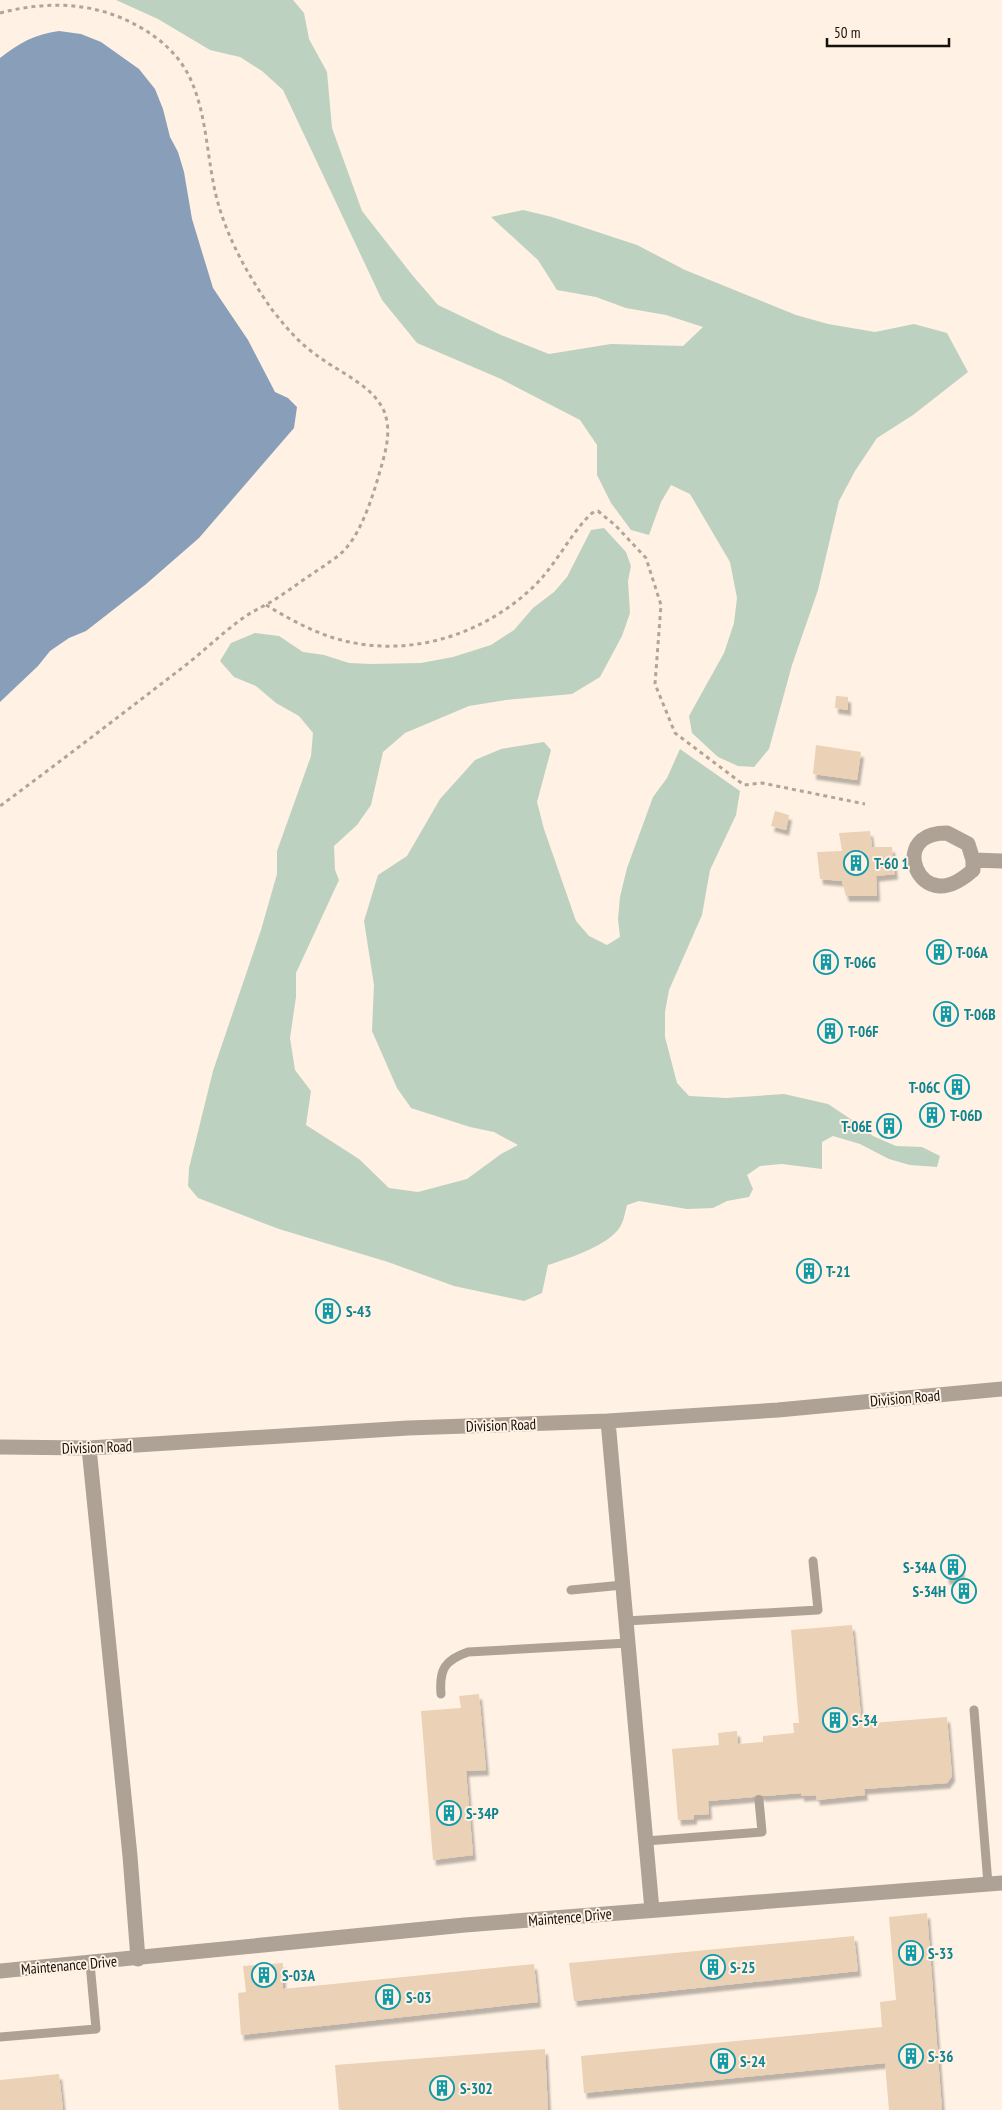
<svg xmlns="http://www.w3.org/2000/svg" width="1002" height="2110" font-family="'PT Sans Narrow',sans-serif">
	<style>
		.green { fill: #bdd1c0 }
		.water { fill: #889eb9 }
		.building { fill: #ebd1b6; filter: url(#shadow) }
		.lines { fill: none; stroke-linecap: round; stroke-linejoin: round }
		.path { stroke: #b1a59a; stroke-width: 3; stroke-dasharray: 4 4; stroke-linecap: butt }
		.service { stroke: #aea297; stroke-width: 9 }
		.minor { stroke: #aea297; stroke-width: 15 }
		.labels { text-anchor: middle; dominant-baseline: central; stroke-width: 4; stroke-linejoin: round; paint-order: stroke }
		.culture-label { font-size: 15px; font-weight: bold; fill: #0d838f; stroke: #fff1e3; text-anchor: start }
		.street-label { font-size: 15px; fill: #17110b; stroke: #fff1e3 }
	</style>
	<defs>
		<filter id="shadow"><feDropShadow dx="3" dy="5.5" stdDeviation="1" flood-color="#0004"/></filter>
	</defs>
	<rect width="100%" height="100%" fill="#fff1e3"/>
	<path class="green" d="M116,0H293L304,13L309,39L327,72L332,128L362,211L413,276L438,305L501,335L549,354L611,344L683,346L703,327L666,315L626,308L596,297L557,290L538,260L491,217L523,210L552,217L637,245L685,270L796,315L828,324L875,332L914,324L947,333L968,372L913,415L877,438L855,471L839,501L818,590L792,665L769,749L754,767L738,766L718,757L692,733L689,716L724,653L734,623L737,598L730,562L690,494L671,485L661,502L649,535L631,530L611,503L597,475V445L580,420L501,379L417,343L382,300L283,90L262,71L240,57L210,50L158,19Z
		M604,528L626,552L631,566L628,581L630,613L622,636L600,677L572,694L506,700L469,706L405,733L383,752L371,805L357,825L334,846L335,870L339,880L296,973V997L290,1038L295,1070L311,1091L306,1125L359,1159L389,1188L418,1192L467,1179L501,1154L518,1145L494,1132L470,1127L411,1108L397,1088L372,1031L374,985L364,921L378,875L407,856L440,799L475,760L501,749L544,742L551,750L537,802L544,829L576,921L589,936L607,945L620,937L618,919L620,897L627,868L653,797L667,778L680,749L740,791L736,815L710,870L702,915L669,990L665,1012V1037L677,1083L689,1096L726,1098L784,1094L828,1104L852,1120L873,1136L896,1146L922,1147L940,1156L937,1167L910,1165L889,1159L860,1144L833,1136L822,1142V1169L782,1164L760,1166L747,1175L753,1189L749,1197L727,1201L713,1208L687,1209L639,1201L627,1205C625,1212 624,1221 620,1227C608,1246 569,1258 548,1265L542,1293L524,1301L454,1286L388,1262L279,1229L198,1198L188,1186L189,1168L213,1071L261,930L277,874V851L311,756L313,733L299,716L276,703L256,686L234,677L220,661L231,643L255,633L279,636L303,652L324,655L349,663L371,664L421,663L453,657L491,645L514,630L533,608L554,592L567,577L591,530Z"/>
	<path class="water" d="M59,31L81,34L101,42L139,69L155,89L163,109L170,137L178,152L184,172L192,219L213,288L248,340L275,392L288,398L297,407L294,428L199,538L145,585L86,631L69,638L50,651L38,666L0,702V58C19,43 35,34 59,31Z"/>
	<path class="building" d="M836,696L848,697V710L835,708Z
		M816,745L861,752L857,780L813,774Z
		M775,811L789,815L786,830L771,826Z
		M870,831L872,847H892L895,874L876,876L877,896H846L842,881L820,879L817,852L842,851L839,833Z
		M960,1554L962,1578L946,1579L945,1556Z
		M852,1625L861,1716L871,1715L872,1723L947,1717L952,1776L947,1783L864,1789L865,1795L817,1800L816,1795L801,1796V1793L764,1796L758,1794L753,1797L708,1801L709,1814L694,1815V1819L678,1820L672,1749L719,1745L718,1733L737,1731L738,1744L763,1742V1736L794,1733L793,1723H799L791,1630Z
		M479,1694L486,1770L466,1771L473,1855L433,1860L421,1711L461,1708L459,1696Z
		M927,1913L942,2110H889L885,2063L584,2093L581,2056L882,2027L880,2002L896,2000L889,1917Z
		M854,1936L858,1971L574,2001L569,1963Z
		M283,1963V1989L534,1964L538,2002L241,2035L238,1993L246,1992L243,1966Z
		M545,2049L548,2110H339L335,2065Z
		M59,2074L63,2110H0V2080Z"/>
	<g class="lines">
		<path class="path" d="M0,13C49,0 99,2 143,29C162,40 179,56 189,76C205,109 206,144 213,181C221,228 246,273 273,311C286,327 298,342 315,354C336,371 372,384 384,411C391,429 387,446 382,464C375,489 364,527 347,547C341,555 332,560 324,566C307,577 291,589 274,600C264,606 253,611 243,618C222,633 203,652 182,668C122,714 61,761 0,806
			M266,605C291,620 316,634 345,641C415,658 491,632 540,580C557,561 569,538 586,519L592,513L598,511L616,526L646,558L661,605L655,684L675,733L744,785L762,783L865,804"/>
		<path class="service" d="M571,1590L623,1585
			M626,1621L818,1610L813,1561
			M441,1694C439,1669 445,1660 468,1652L628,1643
			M974,1710L988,1884
			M646,1841L762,1832L759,1800
			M0,2037L96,2029L90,1963"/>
		<path class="minor" d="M947,833L968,844L973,860V870C964,878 952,887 939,886C918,885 905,855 922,840C929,834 938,833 947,833Z
			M973,860L1002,861
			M608,1421L652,1910
			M0,1447L89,1448L408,1428L608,1421L778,1410L1002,1389
			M89,1448L130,1856L138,1959
			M0,1971L465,1925L1002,1883"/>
	</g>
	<defs>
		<symbol id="building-ring" viewBox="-11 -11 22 22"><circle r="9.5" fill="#fff1e3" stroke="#0f9aa8" stroke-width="1.5"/><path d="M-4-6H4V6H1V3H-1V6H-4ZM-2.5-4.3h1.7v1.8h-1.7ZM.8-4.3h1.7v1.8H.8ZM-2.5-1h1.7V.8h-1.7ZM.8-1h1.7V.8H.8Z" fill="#0f9aa8"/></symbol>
	</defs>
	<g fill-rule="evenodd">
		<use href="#building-ring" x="842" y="849" width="28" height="28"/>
		<use href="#building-ring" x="925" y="938" width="28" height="28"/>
		<use href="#building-ring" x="812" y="948" width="28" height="28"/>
		<use href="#building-ring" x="932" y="1000" width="28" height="28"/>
		<use href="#building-ring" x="816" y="1017" width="28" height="28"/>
		<use href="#building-ring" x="943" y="1073" width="28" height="28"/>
		<use href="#building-ring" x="918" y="1101" width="28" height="28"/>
		<use href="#building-ring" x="875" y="1112" width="28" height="28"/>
		<use href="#building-ring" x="795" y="1257" width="28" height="28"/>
		<use href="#building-ring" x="314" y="1297" width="28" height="28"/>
		<use href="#building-ring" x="939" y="1553" width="28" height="28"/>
		<use href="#building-ring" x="950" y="1577" width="28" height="28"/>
		<use href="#building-ring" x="821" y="1706" width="28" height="28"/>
		<use href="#building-ring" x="435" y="1799" width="28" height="28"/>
		<use href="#building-ring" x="897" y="1939" width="28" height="28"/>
		<use href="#building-ring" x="699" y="1953" width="28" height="28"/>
		<use href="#building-ring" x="250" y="1961" width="28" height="28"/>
		<use href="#building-ring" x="374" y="1983" width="28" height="28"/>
		<use href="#building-ring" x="897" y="2042" width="28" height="28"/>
		<use href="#building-ring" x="709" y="2047" width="28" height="28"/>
		<use href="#building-ring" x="428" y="2074" width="28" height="28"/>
	</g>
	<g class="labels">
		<g class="culture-label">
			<text x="874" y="863">T-60 1</text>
			<text x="956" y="952">T-06A</text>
			<text x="844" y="962">T-06G</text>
			<text x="964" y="1014">T-06B</text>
			<text x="848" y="1031">T-06F</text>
			<text x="940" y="1087" text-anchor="end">T-06C</text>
			<text x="950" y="1115">T-06D</text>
			<text x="872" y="1126" text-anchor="end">T-06E</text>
			<text x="826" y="1271">T-21</text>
			<text x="346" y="1311">S-43</text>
			<text x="936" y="1567" text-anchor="end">S-34A</text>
			<text x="946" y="1591" text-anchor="end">S-34H</text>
			<text x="852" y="1720">S-34</text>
			<text x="466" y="1813">S-34P</text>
			<text x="928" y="1953">S-33</text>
			<text x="730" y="1967">S-25</text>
			<text x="282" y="1975">S-03A</text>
			<text x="406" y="1997">S-03</text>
			<text x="928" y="2056">S-36</text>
			<text x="740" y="2061">S-24</text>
			<text x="460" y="2088">S-302</text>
		</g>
		<g class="street-label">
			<text transform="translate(905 1398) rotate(-5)">Division Road</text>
			<text transform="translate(501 1425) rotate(-2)">Division Road</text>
			<text transform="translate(97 1447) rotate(-2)">Division Road</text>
			<text transform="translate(570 1917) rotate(-5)">Maintence Drive</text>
			<text transform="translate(69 1965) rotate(-5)">Maintenance Drive</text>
		</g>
	</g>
	<path d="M827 38v8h122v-8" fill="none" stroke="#17110b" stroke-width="2.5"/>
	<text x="834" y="38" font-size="15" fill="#17110b" stroke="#fff1e3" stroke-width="4" paint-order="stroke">50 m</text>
</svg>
